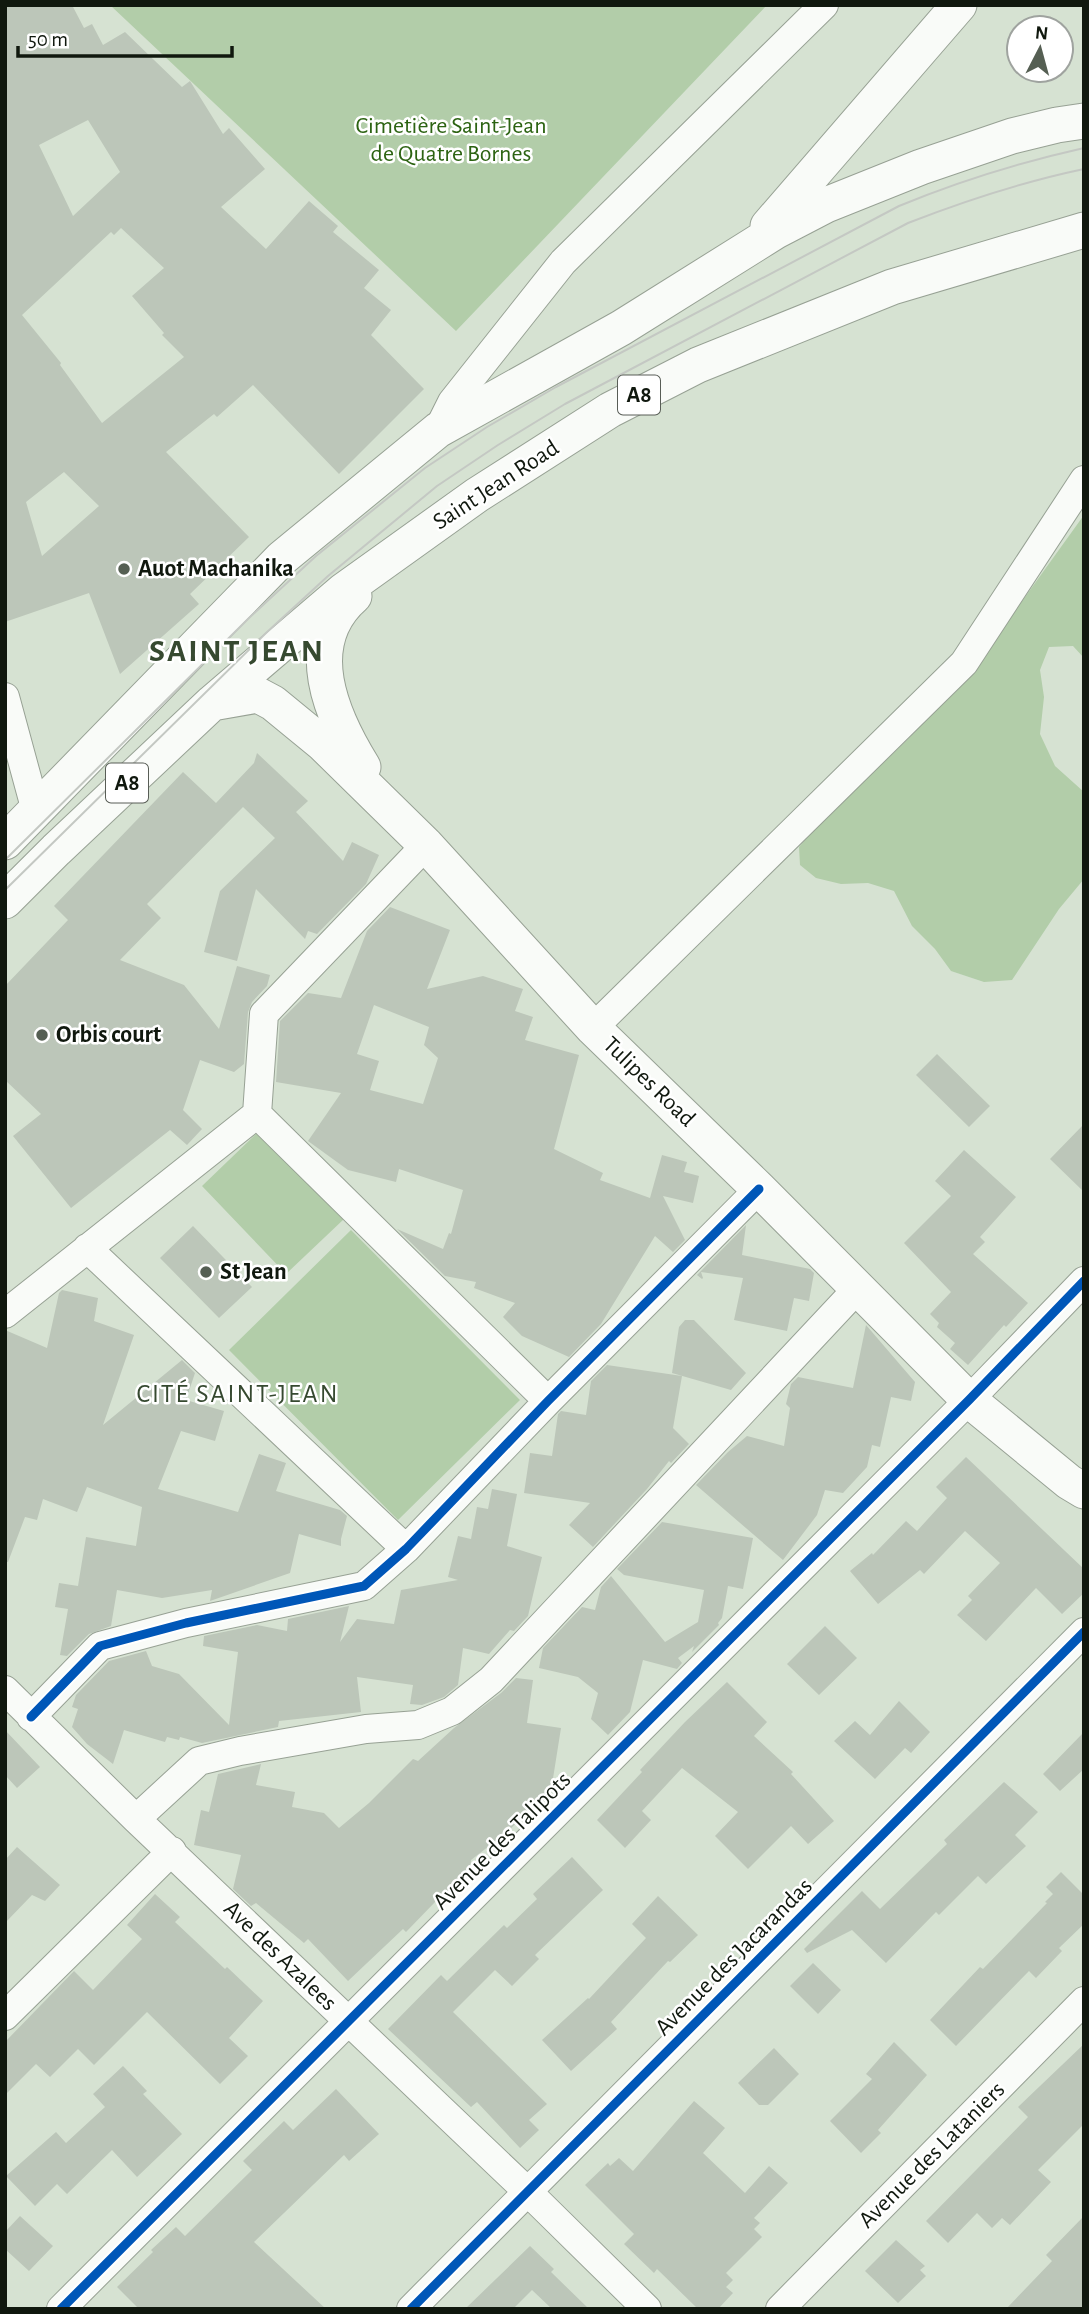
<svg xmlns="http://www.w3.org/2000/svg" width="1089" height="2314" font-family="'Alegreya Sans',sans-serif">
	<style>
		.green { fill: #b2cda9 }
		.building { fill: #bcc6b9; fill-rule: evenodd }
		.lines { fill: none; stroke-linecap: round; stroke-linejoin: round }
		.minor-casing { stroke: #97a194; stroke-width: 30 }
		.major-casing { stroke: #97a194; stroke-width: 37 }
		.minor { stroke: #f9fbf8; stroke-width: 28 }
		.major { stroke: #f9fbf8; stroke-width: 35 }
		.tram { stroke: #c4c8c3; stroke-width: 2 }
		.cycleway-casing { stroke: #fff; stroke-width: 13 }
		.cycleway { stroke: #0057b8; stroke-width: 9 }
		.poi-dot { fill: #555f53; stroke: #fff; stroke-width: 2.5 }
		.labels { text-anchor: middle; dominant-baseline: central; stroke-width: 5; stroke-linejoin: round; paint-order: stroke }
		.shield { fill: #fff; stroke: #585d56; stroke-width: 2 }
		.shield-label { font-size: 23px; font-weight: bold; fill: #10180e }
		.park-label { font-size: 24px; fill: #2c6312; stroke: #fff }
		.street-label { font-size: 24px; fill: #10180e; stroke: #fff }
		.poi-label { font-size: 24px; font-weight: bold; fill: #10180e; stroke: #fff; text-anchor: start }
		.neighbourhood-label { font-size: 26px; letter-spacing: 2px; fill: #364930; stroke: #fff }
		.district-label { font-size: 32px; font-weight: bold; letter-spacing: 2px; fill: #364930; stroke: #fff }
	</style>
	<rect width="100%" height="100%" fill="#d6e2d2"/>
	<path class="green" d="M110,5H767L456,331Z
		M1084,515V658L1073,646L1049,647L1040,670L1044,697L1040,734L1055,766L1084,792V879L1059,909L1012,980L984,982L951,971L935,949L912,926L894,891L868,883L841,884L816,878L800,865L799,847L816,827L907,740L958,686L1012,615Z
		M259,1131L344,1219L286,1274L202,1186Z
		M351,1230L520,1400L398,1520L229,1350Z"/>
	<path class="building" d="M5,5H72L84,28L92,24L103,45L125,32L182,87L190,81L223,134L229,128L265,169L221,207L266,249L309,201L338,226L333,232L379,270L364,288L391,310L371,335L424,389L339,474L253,385L217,417L214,414L166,452L249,537L190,594L199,604L120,674L89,593L5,622ZM88,120L120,172L73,216L39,145ZM121,228L164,268L132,296L164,333L162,335L184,357L102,423L60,365L61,363L22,315L111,232L114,235ZM64,472L99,506L42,556L26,502Z
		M257,753L308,801L296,812L343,861L352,842L379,855L366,884L317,934L308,931L305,939L256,889L237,961L204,952L220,891L275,838L243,807L147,904L161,918L120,960L184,985L219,1029L237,966L270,975L267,986L252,1002L248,1012L244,1064L234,1072L200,1060L183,1110L202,1129L187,1145L170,1130L71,1208L13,1136L41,1114L5,1080V986L68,920L54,906L183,772L216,803L254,763Z
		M390,907L450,930L427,989L483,976L523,989L515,1011L533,1017L525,1040L579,1055L554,1149L603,1173L600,1180L650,1198L662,1155L687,1162L684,1172L699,1176L693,1203L663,1196L685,1240L673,1252L655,1236L601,1324L569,1357L522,1336L503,1317L515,1303L474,1288L476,1282L445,1276L397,1229L443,1249L449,1233L451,1234L463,1190L399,1169L396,1182L348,1170L308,1141L341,1093L276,1082L280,1021L308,993L341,998L367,931ZM374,1005L429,1027L424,1045L438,1058L423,1104L370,1090L379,1061L357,1054Z
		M937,1054L990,1106L969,1127L916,1075Z
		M1084,1124V1192L1050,1159Z
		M964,1150L1016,1197L980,1237L985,1242L973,1254L1028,1303L1006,1327L1004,1325L968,1365L950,1349L955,1343L937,1327L939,1323L930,1314L951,1292L904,1243L951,1196L935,1181Z
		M746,1225L742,1255L810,1269L814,1273L809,1301L794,1298L787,1331L734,1320L743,1278L701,1272L703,1278L702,1279L697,1275Z
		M193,1226L252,1287L219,1318L160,1258Z
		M62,1290L98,1298L94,1321L134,1335L103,1425L182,1360L195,1373L186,1400L224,1411L215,1441L181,1431L158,1489L238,1512L259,1454L286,1463L276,1491L340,1510L347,1516L341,1539V1546L299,1534L290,1573L210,1601L212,1590L162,1598L117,1590L111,1626L89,1634L67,1656L60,1655L68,1609L55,1607L59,1583L78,1586L86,1537L136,1546L142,1507L87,1487L77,1512L43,1499L37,1520L25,1517L8,1562H5V1330L47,1348L59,1293Z
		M685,1320H694L746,1373L731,1390L672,1373L679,1327Z
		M866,1325L915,1382L911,1401L891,1397L880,1447L872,1445L867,1467L843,1493L825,1490L817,1515L783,1560L696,1485L728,1452L747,1436L784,1446L790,1408L786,1404L791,1384L798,1377L853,1388Z
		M607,1365L682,1376L673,1428L689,1444L671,1463L669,1461L647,1489L593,1547L569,1525L590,1503L524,1493L530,1453L552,1456L558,1414L561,1411L586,1415L591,1381Z
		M966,1457L1084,1569V1593L1062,1614L1036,1588L986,1641L957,1615L972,1600L968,1596L1000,1563L965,1531L924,1574L920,1570L878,1604L850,1571L872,1553L873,1555L906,1521L917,1531L947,1498L936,1487Z
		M492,1489L517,1494L507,1546L542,1557L528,1616L514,1631L510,1630L489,1654L463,1648L458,1685L444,1697L422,1705L410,1704L413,1685L357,1677L361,1712L279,1721L278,1727L202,1743L180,1737L179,1740L167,1737L165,1742L124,1730L113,1764L87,1744L72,1727L78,1709L72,1707L76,1695L109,1661L146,1651L152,1666L179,1674L229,1725L238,1652L203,1646L204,1636L257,1625L287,1631L288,1619L349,1606L340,1642L357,1619L394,1624L401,1590L458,1580L448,1577L458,1536L471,1539L477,1507L488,1509Z
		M662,1522L753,1538L743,1589L728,1586L722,1618L718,1623L719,1625L692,1652L694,1646L678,1658L682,1663L677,1669L643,1660L630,1712L608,1735L591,1719L598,1693L578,1677L539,1668L543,1648L582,1607L595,1610L601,1587L611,1576L665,1642L698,1622L704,1590L624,1575L617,1569Z
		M825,1626L857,1658L819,1695L787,1664Z
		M516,1678L533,1680L527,1723L561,1728L551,1791L507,1832L471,1860L470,1876L441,1904L437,1900L406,1932L403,1929L348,1981L308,1939L304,1943L256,1903L251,1906L233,1889L241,1855L194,1845L201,1810L209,1812L218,1774L261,1764L256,1785L295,1792L292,1807L324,1813L339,1828L369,1803L413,1759L418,1761L454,1728L501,1693Z
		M727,1682L767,1722L754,1736L793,1772L791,1774L834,1821L808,1844L791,1826L748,1869L715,1836L738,1812L682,1768L642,1811L651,1820L625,1848L597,1820L642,1772L640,1770L685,1722Z
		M899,1701L930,1732L911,1753L905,1748L875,1779L834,1741L855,1721L870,1735Z
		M5,1730L40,1767L17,1788L5,1775Z
		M1084,1732V1769L1060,1791L1043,1774Z
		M1004,1782L1038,1812L1015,1835L1026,1846L986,1884L978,1876L939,1915L936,1912L886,1963L852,1930L807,1953L804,1949L862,1891L880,1909L947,1844L944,1840Z
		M17,1847L60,1885L45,1901L32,1895L5,1923V1860Z
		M572,1857L603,1890L535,1955L539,1959L512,1986L495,1970L453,2012L547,2104L529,2120L539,2130L520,2148L477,2102L471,2107L388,2029L441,1975L447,1981L504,1925L507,1928L537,1899L533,1894Z
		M1061,1872L1084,1895V1924L1059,1948L1062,1951L1036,1978L1029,1971L956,2046L930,2020L980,1967L983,1969L1047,1903L1045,1902L1053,1894L1046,1887Z
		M155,1894L180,1917L175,1922L225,1969L227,1967L263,2001L229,2038L248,2056L220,2084L147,2012L94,2065L78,2049L50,2077L36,2064L5,2095V2042L74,1971L93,1990L142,1939L127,1925Z
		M658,1896L698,1935L670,1962L668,1961L611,2022L617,2029L571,2071L542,2040L588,1998L589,1999L646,1938L632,1924Z
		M813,1963L841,1990L818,2014L790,1986Z
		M894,2042L927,2075L878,2130L881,2133L861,2153L830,2121L872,2079L866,2074Z
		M1084,2044V2124L1038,2170L1051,2182L1010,2225L1002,2218L992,2228L977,2213L948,2243L926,2221L1028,2117L1018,2107Z
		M774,2048L799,2074L768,2105H759L738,2083Z
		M123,2066L147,2091L143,2094L182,2134L137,2177L112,2150L67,2194L57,2184L35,2206L6,2176L56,2132L66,2143L105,2107L93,2094Z
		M336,2089L379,2134L349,2161L344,2155L254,2242L326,2309H139L117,2287L153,2252L151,2250L176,2227L185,2236L252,2170L243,2161L284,2121L293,2130Z
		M694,2101L725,2128L703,2153L745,2193L769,2166L788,2183L754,2218L760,2223L754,2229L762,2237L726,2273L733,2280L726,2287L733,2293L718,2309H698L657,2269L654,2273L624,2244L634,2234L585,2185L608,2163L610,2166L619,2158L633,2171Z
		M20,2216L53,2246L29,2271L5,2249V2232Z
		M1084,2216V2309H1006L1052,2261L1046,2255Z
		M896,2240L925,2266L920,2270L926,2276L898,2303L865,2271Z
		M530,2246L554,2269L551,2272L589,2309H552L532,2290L513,2309H465Z"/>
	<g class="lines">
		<defs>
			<path id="minor" d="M438,430L452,402L563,262L824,5
				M5,697L36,811
				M593,1028L964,663L1084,480
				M257,1114L548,1401
				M87,1248L406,1549
				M5,1314L257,1114L264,1014L426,845
				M5,1690L136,1819L528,2192L647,2309
				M31,1717L100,1646L186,1623L364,1586L406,1549L548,1401L759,1189
				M136,1819L199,1761L240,1751L366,1729L418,1725L452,1711L491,1680L858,1288
				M5,2016L172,1851
				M61,2309L969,1400L1084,1281
				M411,2309L1084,1632
				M780,2309L1084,2001"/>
			<path id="major" d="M768,226L959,5
				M354,596C299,644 332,717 363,767
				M212,703L258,695L273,703L323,744L426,845L593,1028L759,1189L969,1400L1069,1482L1084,1491
				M5,842L282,558L438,430L621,328L776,231L826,205L921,167L1012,136L1057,125L1084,121
				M5,901L56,850L212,703L343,591L477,495L610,410L698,365L892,287L1084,230"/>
		</defs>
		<use href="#minor" class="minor-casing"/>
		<use href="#major" class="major-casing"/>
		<use href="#minor" class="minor"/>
		<use href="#major" class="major"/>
		<path class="tram" d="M5,860L250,617L316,556L425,468L487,427L556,387L899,206C962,180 1017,163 1084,148
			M5,890L266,633L328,576L437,486L498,445L565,404L908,223C967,200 1022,182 1084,169"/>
		<defs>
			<path id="cycleway" d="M31,1717L100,1646L186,1623L364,1586L406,1549L548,1401L759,1189
				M61,2309L969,1400L1084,1281
				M411,2309L1084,1632"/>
		</defs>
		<use href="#cycleway" class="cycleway-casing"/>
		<use href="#cycleway" class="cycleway"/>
	</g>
	<g class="poi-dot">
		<circle cx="124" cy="569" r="7"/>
		<circle cx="42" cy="1035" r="7"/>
		<circle cx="206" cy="1272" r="7"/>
	</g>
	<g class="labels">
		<g class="shield">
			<rect x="618" y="375.5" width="42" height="39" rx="5"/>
			<rect x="106" y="763.5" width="42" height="39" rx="5"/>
		</g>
		<g class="shield-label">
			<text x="639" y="395">A8</text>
			<text x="127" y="783">A8</text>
		</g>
		<g class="park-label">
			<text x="451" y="126">Cimetière Saint-Jean<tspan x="451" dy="28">de Quatre Bornes</tspan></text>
		</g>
		<g class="street-label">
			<text transform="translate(496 485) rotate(-33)">Saint Jean Road</text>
			<text transform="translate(649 1082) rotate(44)">Tulipes Road</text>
			<text transform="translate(502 1841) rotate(-45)">Avenue des Talipots</text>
			<text transform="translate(280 1956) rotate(44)">Ave des Azalees</text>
			<text transform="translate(734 1957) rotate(-45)">Avenue des Jacarandas</text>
			<text transform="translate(932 2155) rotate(-45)">Avenue des Lataniers</text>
		</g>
		<g class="poi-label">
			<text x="138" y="569">Auot Machanika</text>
			<text x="56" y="1035">Orbis court</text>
			<text x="220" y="1272">St Jean</text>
		</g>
		<g class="neighbourhood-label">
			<text x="238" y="1394">CITÉ SAINT-JEAN</text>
		</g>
		<g class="district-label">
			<text x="237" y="651">SAINT JEAN</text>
		</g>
	</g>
	<rect width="1089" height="2314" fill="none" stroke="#10180e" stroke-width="14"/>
	<g transform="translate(1040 49) rotate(6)"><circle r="33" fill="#ffffff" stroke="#9fa39f" stroke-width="2"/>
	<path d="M0-5L12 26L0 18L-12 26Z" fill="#555f53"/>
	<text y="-10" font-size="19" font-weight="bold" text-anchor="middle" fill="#10180e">N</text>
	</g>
	<path d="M18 46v10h214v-10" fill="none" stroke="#10180e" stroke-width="3.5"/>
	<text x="28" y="46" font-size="21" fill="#10180e" stroke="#ffffff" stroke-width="5" paint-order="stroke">50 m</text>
</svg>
